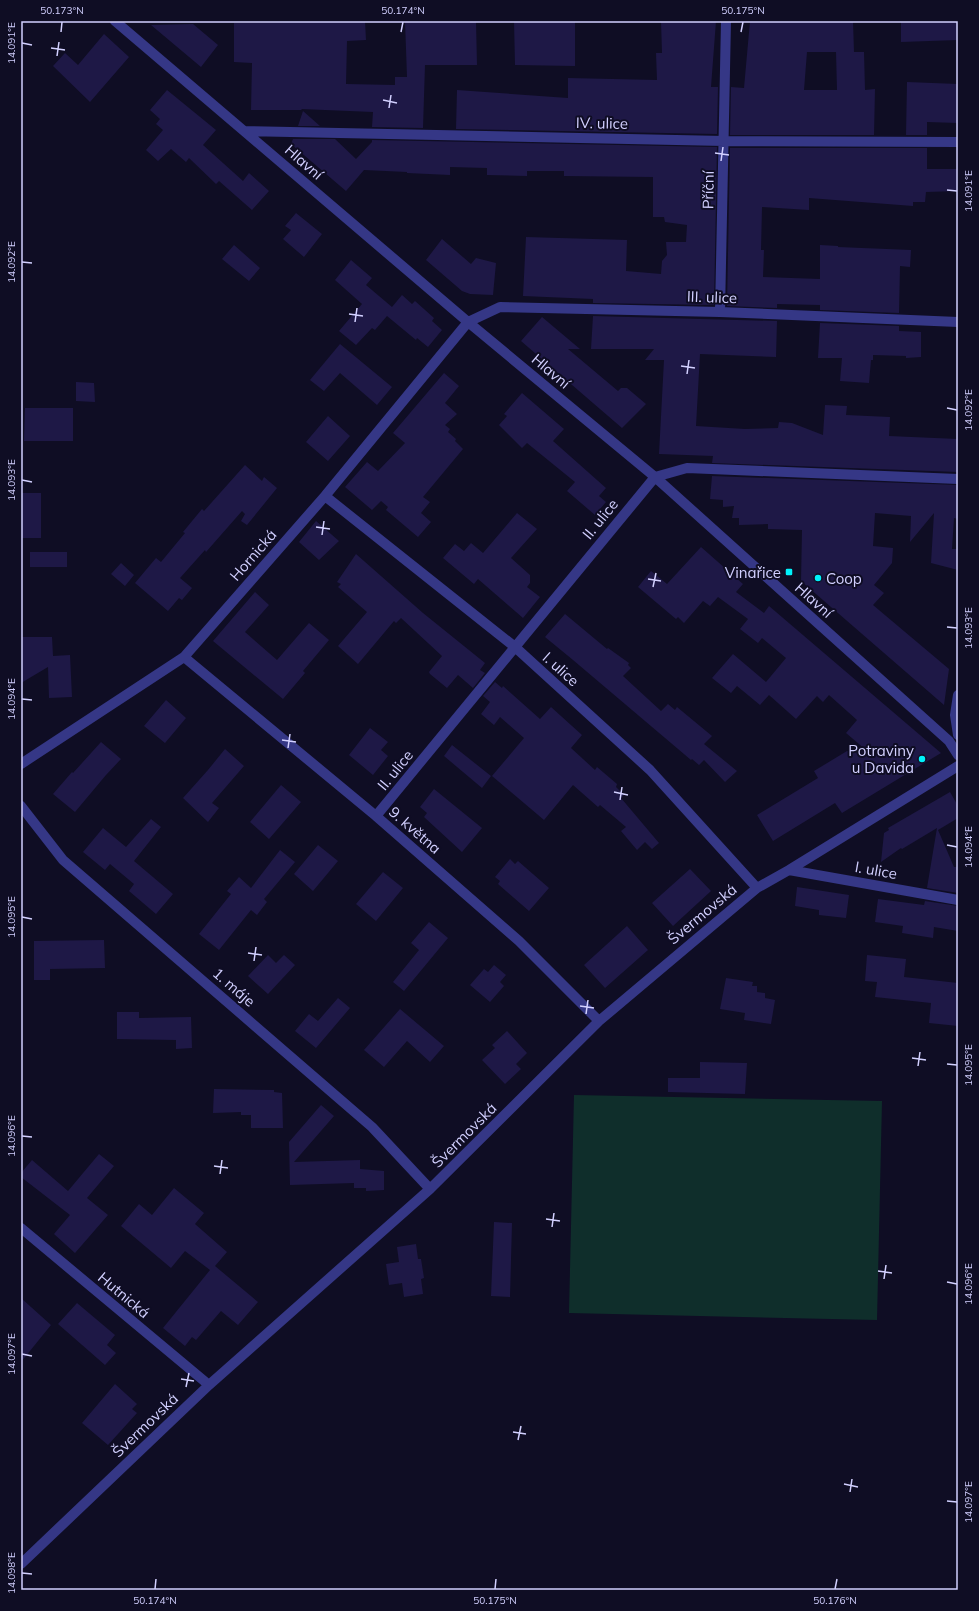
<svg xmlns="http://www.w3.org/2000/svg" width="979" height="1611" font-family="Mulish,sans-serif">
	<style>
		.green { fill: #0f2e2b }
		.building { fill: #1e1846; fill-rule: evenodd }
		.lines { fill: none; stroke-linecap: round; stroke-linejoin: round }
		.minor { stroke: #353786; stroke-width: 10 }
		.ticks { fill: none; stroke: #d2d0ff; stroke-width: 1.5 }
		.poi-dot { fill: #00f1fb; stroke: #0f0d24; stroke-width: 1.5 }
		.labels { text-anchor: middle; dominant-baseline: central; stroke-width: 4; stroke-linejoin: round; paint-order: stroke }
		.street-label { font-size: 15px; fill: #d2d0ff; stroke: #0f0d24 }
		.poi-label { font-size: 15px; fill: #d2d0ff; stroke: #0f0d24; text-anchor: end }
		.neatline { fill: none; stroke: #d2d0ff; stroke-width: 1.5 }
		.ticks-label { font-size: 10px; text-anchor: middle; fill: #d2d0ff }
	</style>
	<rect width="100%" height="100%" fill="#0f0d24"/>
	<path class="green" d="M574,1095L882,1101L877,1320L569,1313Z"/>
	<path class="building" d="M365,21L366,40L347,41L346,84L395,85V77H407L405,21H476L477,65H425L423,128L372,127L373,112L301,109L302,110H251L252,63L234,62V23Z
		M514,21H575V66L515,65Z
		M661,21H716L711,87H718L717,134L456,129L457,90L568,98V78L657,80L656,53H662Z
		M750,21H853L854,52H864L865,90L875,89L874,135H730L731,87L744,88ZM807,52H836L837,90H804Z
		M901,21H958V40L901,42Z
		M193,24L218,45L201,67L151,25Z
		M104,34L129,57L90,102L53,66L65,53L78,65Z
		M907,82L958,84V123L927,122V135H906Z
		M167,90L216,130L203,145L243,181L249,173L269,191L252,210L219,181L216,184L189,158L186,162L171,149L158,161L146,150L163,130L156,124L160,119L150,110Z
		M303,111L320,126H298Z
		M293,139H335L356,159L372,142V140L717,147L714,305L593,303V299L523,296L526,237L627,240L626,271L661,274L662,261L667,255L666,242H686L687,225L665,222L664,217H653V177L564,176V171H527V176L487,175V168L450,167V175L407,173V172L364,170L346,191L291,144Z
		M730,148H927V169H958V191L926,192L925,202H913V206L809,198V210L762,207L761,250H764L763,277L820,279V245L838,246V247L911,250L910,267L900,266L899,313L820,310V305L777,304V308L727,306Z
		M296,213L322,234L304,257L283,239L291,230L285,226Z
		M442,239L471,264L476,258L496,263L493,295L470,294L462,291L426,260Z
		M234,245L260,268L249,281L222,259Z
		M351,260L372,278L366,285L392,307L402,295L412,304L415,301L434,318L432,321L442,330L428,347L417,338L416,340L387,316L375,330L372,328L356,345L339,331L362,304L335,280Z
		M593,316L777,321L776,357L700,354L696,426L745,429L778,428L779,422L792,423L823,435L825,405L847,406L846,415L890,417L889,436L958,439V472L712,463L713,456L659,454L664,360H645L654,349H591Z
		M542,317L580,349H568L618,391L621,388H627L646,404L622,428L521,341Z
		M820,323L899,326V331L921,332V357L906,358V356L873,355V360H871L869,383L840,381L842,358H818Z
		M340,344L392,387L377,405L340,373L324,391L310,380Z
		M444,373L459,386L445,403L457,414L445,425L450,429L448,432L456,439L455,441L463,449L423,497L430,502L421,513L431,522L418,537L386,510L388,507L381,501L372,510L345,487L367,462L378,471L405,443L393,433Z
		M76,382L94,383L95,402L76,401Z
		M522,393L564,429L553,441L606,488L599,496L606,502L595,515L567,491L575,482L527,443L522,448L499,425L507,416L504,414Z
		M25,408H73V441H24Z
		M328,416L350,436L328,461L306,442Z
		M245,465L262,481L264,477L277,488L247,525L241,521L245,514L242,511L206,552L205,550L180,578L192,588L182,600L179,598L168,611L135,583L156,558L161,562L185,533L183,532L202,509L204,511Z
		M712,476L958,485V519L954,518L952,549H958V570L931,563L934,513L910,542L911,516L875,513L873,546L893,548L892,563L874,585L884,593L873,605L949,669L944,705L801,581L802,530L768,529V524L739,525V518H732L734,506L723,507V500L710,499Z
		M21,493H41V538H21Z
		M517,513L537,529L511,558L530,575V583L527,587L540,597L523,618L478,579L474,584L443,558L455,544L464,551L471,543L483,553Z
		M316,521L339,541L319,560L299,542Z
		M701,547L743,584L736,592L764,613L769,606L941,753L842,813L835,803L773,841L757,815L818,778L814,771L847,751L866,750L846,733L857,720L829,695L823,702L817,696L796,719L769,695L760,705L737,686L731,693L712,678L733,654L766,682L786,658L762,638L758,643L740,629L748,619L718,597L710,606L703,601L684,623L678,617L676,619L638,587L651,571L667,584Z
		M30,552H67V567H30Z
		M356,554L423,613L485,663L480,670L485,673L473,688L458,675L447,688L430,674L429,672L442,656L401,618L396,623L394,621L358,664L338,646L367,612L338,587L341,584L337,582Z
		M121,563L134,575L125,586L111,574Z
		M255,592L269,605L245,632L277,660L309,623L329,640L303,671L305,673L283,699L213,641Z
		M565,614L607,649L608,648L629,663L628,665L631,668L623,676L661,711L668,704L675,710L677,707L712,736L704,744L737,771L725,782L704,760L699,765L692,759L691,760L573,660L545,637Z
		M21,637H52L53,656L70,655L72,697L49,698L48,667L21,683Z
		M495,682L502,688L503,686L540,719L551,707L582,735L571,748L595,770L597,767L617,784L616,787L624,795L621,798L659,843L652,849L645,842L637,850L621,831L626,827L600,805L598,807L573,785L544,820L492,776L524,738L500,717L494,725L481,714L490,702L483,696Z
		M166,700L186,718L165,743L144,726Z
		M370,728L388,742L381,750L388,756L373,775L349,755Z
		M101,742L121,759L106,775L75,812L53,794L72,772L73,773Z
		M452,745L491,776L482,788L444,756Z
		M225,749L244,766L212,803L219,808L208,822L183,798L208,770Z
		M281,785L301,802L269,839L250,822Z
		M434,789L482,828L462,852L424,817L427,813L420,807Z
		M950,792L958,806V818L938,830L954,867H958V893L927,888L937,828L902,849L901,848L881,862L884,833L889,830L888,828Z
		M151,819L161,827L134,861L173,894L156,914L129,891L134,884L110,864L105,870L83,852L103,828L126,847Z
		M318,845L338,861L313,891L294,874Z
		M280,850L295,862L264,899L267,902L257,915L251,910L219,950L199,934L231,894L227,891L239,877L251,888Z
		M510,859L515,864L518,861L549,888L529,911L498,884L500,881L495,877Z
		M690,869L711,891L673,926L652,903Z
		M383,872L403,888L376,921L356,904Z
		M797,887L849,895L846,918L819,915V910L795,906Z
		M878,899L924,905L925,901L958,906V931L934,927L933,938L902,933L903,926L875,922Z
		M429,922L448,938L404,991L393,982L419,950L411,943Z
		M627,926L648,950L605,988L584,965Z
		M104,940L105,968L50,969V980H34V941Z
		M268,955L276,963L284,955L295,965L268,994L248,976Z
		M867,955L906,959L904,977L958,983V1026L929,1023L931,1003L875,997L877,982L865,981Z
		M494,965L506,975L500,982L504,986L490,1002L470,985L484,969L488,972Z
		M726,978L753,982L752,986H757V992L765,993V998L775,1000L771,1024L744,1020L745,1013L720,1009Z
		M338,998L350,1008L316,1048L295,1031L309,1014L318,1021Z
		M400,1009L444,1046L430,1062L407,1041L384,1067L364,1050Z
		M117,1012H139V1018L191,1017L192,1048L176,1049V1040L117,1039Z
		M507,1031L527,1053L516,1064L521,1069L505,1084L482,1060L495,1048L492,1045Z
		M700,1062L747,1063L745,1094L668,1092V1078H700Z
		M214,1089L274,1090V1092L282,1093L283,1128H251V1115H241V1112L213,1113Z
		M321,1105L334,1116L294,1162L360,1160V1169L384,1171V1190L366,1191V1188H354V1183L290,1185L289,1142Z
		M99,1154L114,1166L87,1198L108,1215L75,1253L54,1234L70,1215L21,1177V1173L32,1160L68,1191Z
		M174,1188L204,1213L195,1224L227,1252L215,1266L258,1302L238,1325L221,1311L196,1340L192,1337L185,1346L163,1328L210,1270L185,1251L171,1268L121,1226L139,1204L152,1215Z
		M494,1222L512,1223L510,1297L491,1296Z
		M416,1244L418,1259H421L424,1278L421,1279L423,1294L404,1297L402,1283L389,1285L386,1264L399,1262L397,1247Z
		M21,1298L51,1325L21,1362Z
		M77,1303L115,1335L107,1345L116,1353L105,1365L58,1324Z
		M115,1384L137,1404L132,1409L137,1413L108,1445L82,1423Z"/>
	<g class="lines">
		<path class="minor" d="M115,21L468,322L655,477L949,741L958,755
			M245,131L724,141L958,142
			M720,312L726,21
			M325,496L515,647L650,770L757,888
			M184,657L376,816L519,941L599,1021
			M958,695L955,715L958,735
			M21,764L184,657L325,496L468,322L500,307L720,312L958,322
			M21,806L63,860L372,1127L430,1189
			M376,816L655,477L687,468L958,479
			M789,870L958,900
			M21,1228L209,1385
			M21,1564L209,1385L430,1189L599,1021L757,888L789,870L958,766"/>
	</g>
	<path class="ticks" d="M61,32L62,22M401,32L403,22M741,32L743,22M22,43L32,45M51,48L65,50M57,56L59,42M383,100L397,103M389,108L391,95M715,153L729,155M721,161L723,147M947,190L957,191M22,262L32,263M349,314L363,316M355,322L357,308M681,366L695,368M687,374L689,360M947,408L957,410M22,480L32,482M316,527L330,529M322,535L324,521M648,579L661,581M653,587L656,573M947,627L957,628M22,699L32,700M282,740L296,742M288,748L290,734M614,792L628,795M620,800L622,787M947,845L957,847M22,917L32,919M248,953L262,955M254,961L256,947M580,1006L594,1008M586,1014L588,1000M912,1058L926,1060M947,1064L957,1065M918,1066L920,1052M22,1136L32,1137M214,1166L228,1168M220,1174L222,1160M546,1219L560,1221M552,1227L554,1213M878,1271L892,1273M884,1279L886,1265M947,1282L957,1284M22,1354L32,1356M181,1379L194,1381M186,1387L189,1373M513,1432L526,1434M518,1440L521,1426M844,1484L858,1487M850,1492L852,1479M947,1501L957,1502M22,1573L32,1574M155,1589L156,1579M495,1589L496,1579M835,1589L837,1579"/>
	<g class="poi-dot">
		<rect x="785" y="568" width="8" height="8" rx="2"/>
		<circle cx="818" cy="578" r="4"/>
		<circle cx="922" cy="759" r="4"/>
	</g>
	<g class="labels">
		<g class="street-label">
			<text transform="translate(602 123) rotate(1)">IV. ulice</text>
			<text transform="translate(304 162) rotate(41)">Hlavní</text>
			<text transform="translate(708 190) rotate(-89)">Příční</text>
			<text transform="translate(712 297) rotate(2)">III. ulice</text>
			<text transform="translate(551 371) rotate(40)">Hlavní</text>
			<text transform="translate(600 519) rotate(-51)">II. ulice</text>
			<text transform="translate(253 555) rotate(-49)">Hornická</text>
			<text transform="translate(814 600) rotate(42)">Hlavní</text>
			<text transform="translate(561 669) rotate(42)">I. ulice</text>
			<text transform="translate(395 770) rotate(-51)">II. ulice</text>
			<text transform="translate(415 830) rotate(41)">9. května</text>
			<text transform="translate(876 870) rotate(10)">I. ulice</text>
			<text transform="translate(702 914) rotate(-40)">Švermovská</text>
			<text transform="translate(234 987) rotate(41)">1. máje</text>
			<text transform="translate(464 1135) rotate(-45)">Švermovská</text>
			<text transform="translate(124 1295) rotate(40)">Hutnická</text>
			<text transform="translate(145 1425) rotate(-44)">Švermovská</text>
		</g>
		<g class="poi-label">
			<text x="781" y="572">Vinařice</text>
			<text x="826" y="578" text-anchor="start">Coop</text>
			<text x="914" y="750">Potraviny<tspan x="914" dy="17">u Davida</tspan></text>
		</g>
	</g>
	<rect width="979" height="1611" fill="none" stroke="#0f0d24" stroke-width="44"/>
	<rect x="22" y="22" width="935" height="1567" class="neatline"/>
	<g class="ticks-label">
		<text x="62" y="14">50.173°N</text>
		<text x="403" y="14">50.174°N</text>
		<text x="743" y="14">50.175°N</text>
		<text transform="translate(11 43) rotate(-90)" y="4">14.091°E</text>
		<text transform="translate(968 191) rotate(-90)" y="4">14.091°E</text>
		<text transform="translate(11 262) rotate(-90)" y="4">14.092°E</text>
		<text transform="translate(968 410) rotate(-90)" y="4">14.092°E</text>
		<text transform="translate(11 480) rotate(-90)" y="4">14.093°E</text>
		<text transform="translate(968 628) rotate(-90)" y="4">14.093°E</text>
		<text transform="translate(11 699) rotate(-90)" y="4">14.094°E</text>
		<text transform="translate(968 847) rotate(-90)" y="4">14.094°E</text>
		<text transform="translate(11 917) rotate(-90)" y="4">14.095°E</text>
		<text transform="translate(968 1065) rotate(-90)" y="4">14.095°E</text>
		<text transform="translate(11 1136) rotate(-90)" y="4">14.096°E</text>
		<text transform="translate(968 1284) rotate(-90)" y="4">14.096°E</text>
		<text transform="translate(11 1354) rotate(-90)" y="4">14.097°E</text>
		<text transform="translate(968 1502) rotate(-90)" y="4">14.097°E</text>
		<text transform="translate(11 1573) rotate(-90)" y="4">14.098°E</text>
		<text x="155" y="1604">50.174°N</text>
		<text x="495" y="1604">50.175°N</text>
		<text x="835" y="1604">50.176°N</text>
	</g>
</svg>
